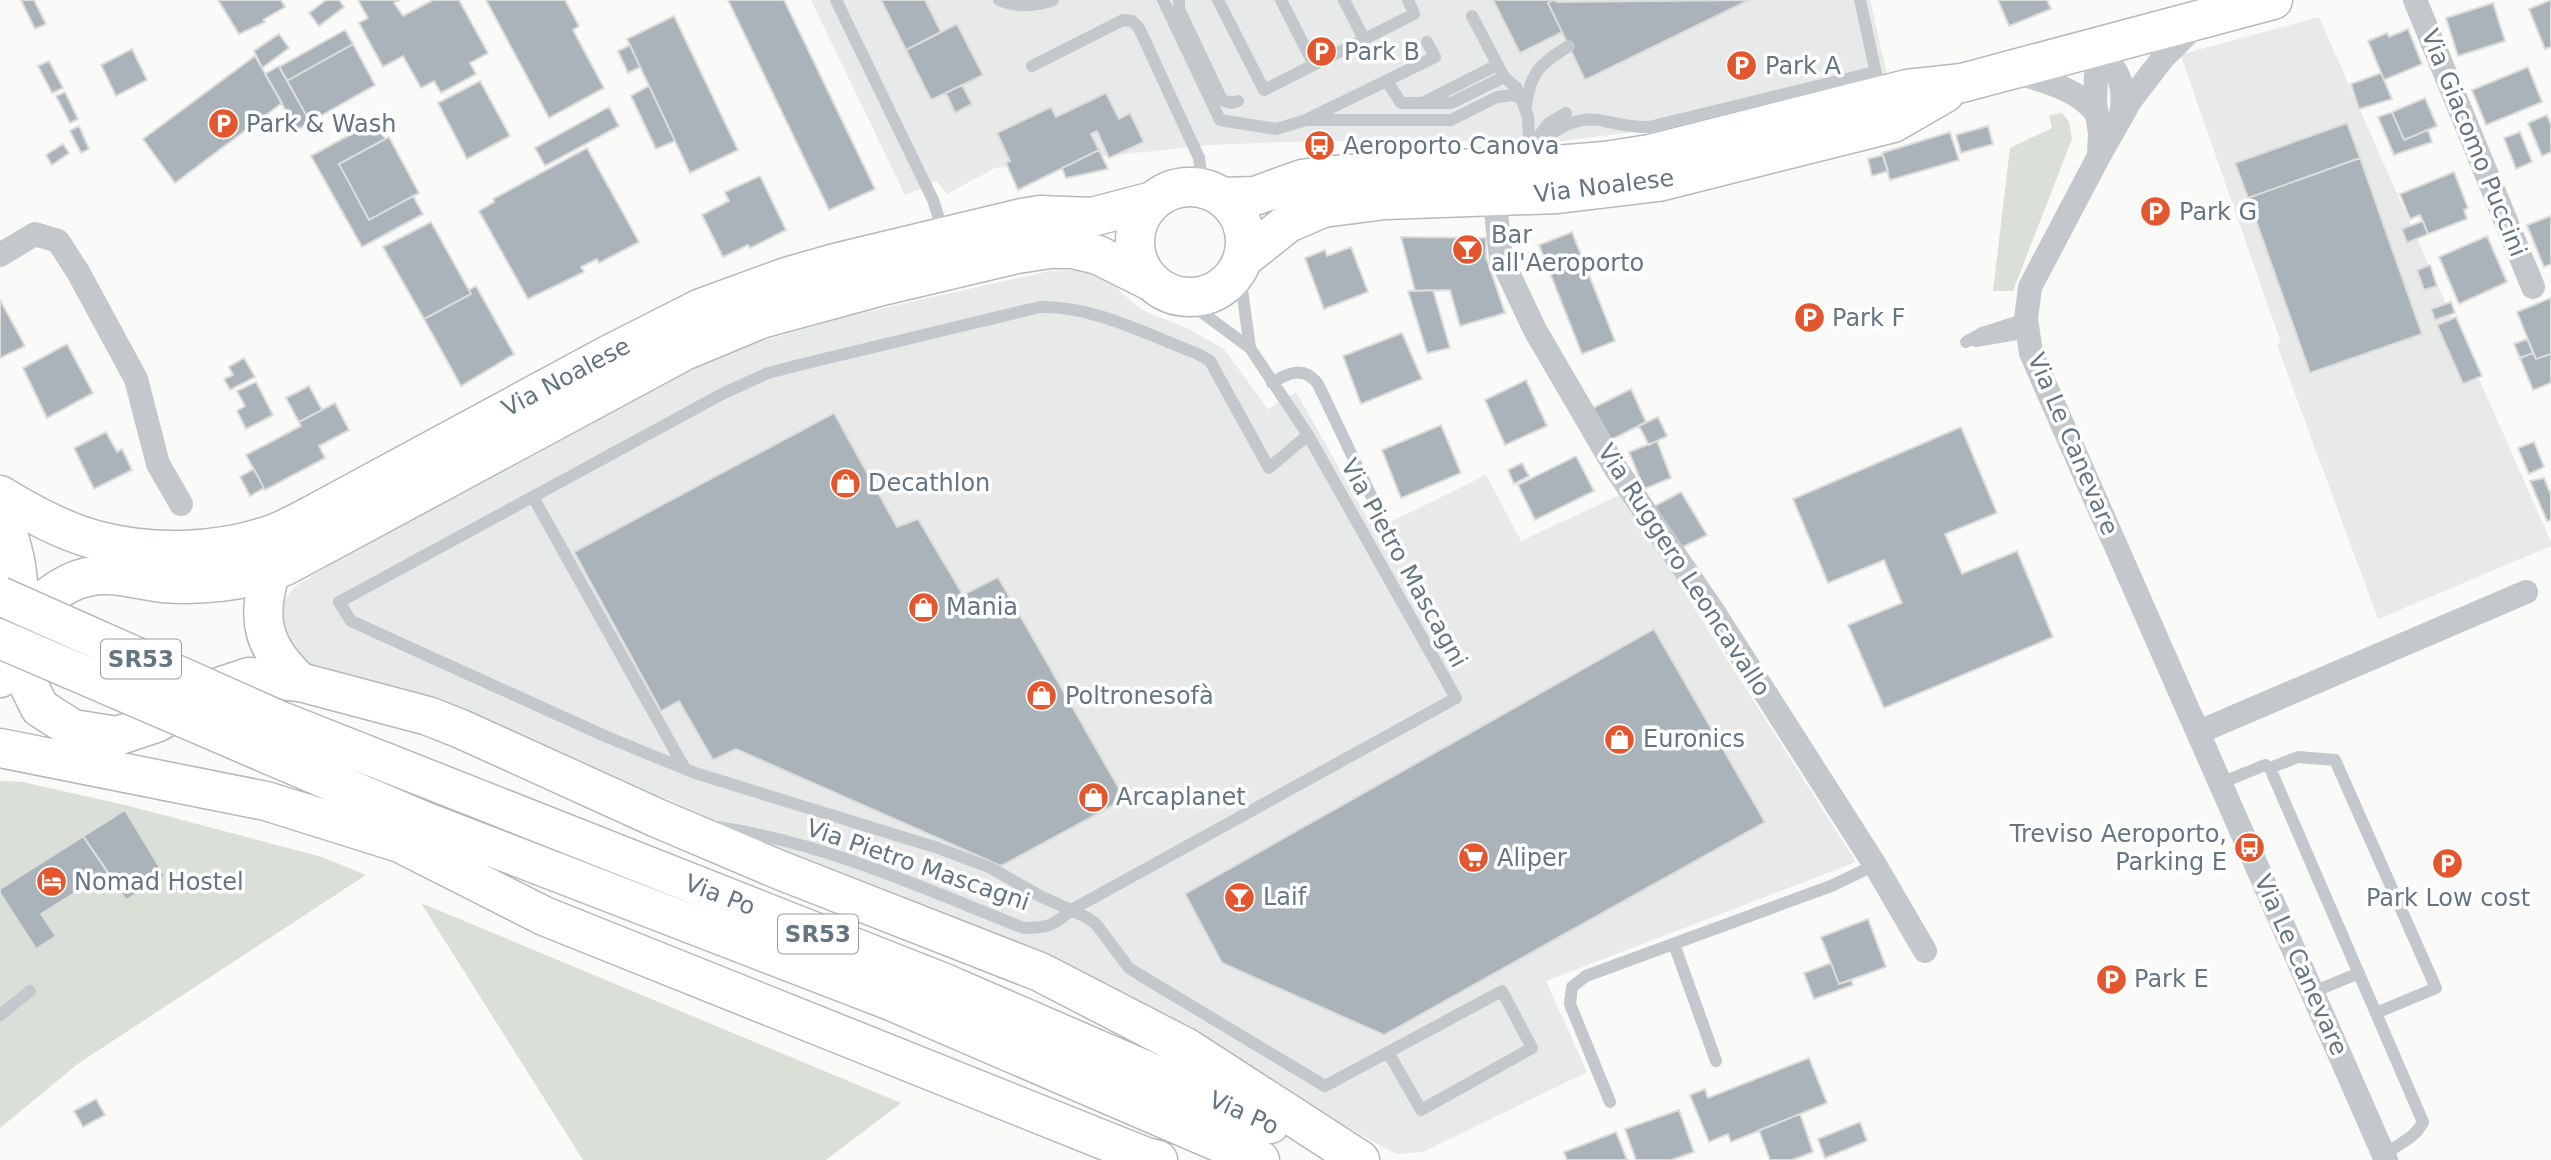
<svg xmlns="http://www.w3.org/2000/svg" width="2551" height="1160" font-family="'DejaVu Sans',sans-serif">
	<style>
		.built { fill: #e8e9e9 }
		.green { fill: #dadfd7 }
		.building { fill: #aab3b9; stroke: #dcdcda; stroke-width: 2 }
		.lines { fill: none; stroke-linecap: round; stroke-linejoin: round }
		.primary-casing { stroke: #b5babe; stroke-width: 41 }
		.highway-casing { stroke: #b4b9bd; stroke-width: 41 }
		.lane { stroke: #c3c8cc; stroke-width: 12 }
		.street { stroke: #c3c8cc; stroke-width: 24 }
		.primary { stroke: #fff; stroke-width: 38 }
		.highway { stroke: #fff; stroke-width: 38 }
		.highway-bridge-casing { stroke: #b4b9bd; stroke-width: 41; stroke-linecap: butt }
		.highway-bridge { stroke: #fff; stroke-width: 38 }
		.labels { text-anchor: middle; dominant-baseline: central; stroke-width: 7; stroke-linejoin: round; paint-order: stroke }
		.shield { fill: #fff; stroke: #939fa8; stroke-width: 2 }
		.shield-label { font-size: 23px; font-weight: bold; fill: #657683 }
		.poi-label { font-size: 24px; fill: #657683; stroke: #fff; text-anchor: start }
		.street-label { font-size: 24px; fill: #657683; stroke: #fff }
	</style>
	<rect width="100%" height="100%" fill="#fafaf8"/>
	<path class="built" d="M811,0H1870L1887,74L1640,131L1563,141H1313L1209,145L995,168L947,194L937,181L905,195Z
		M2319,17L2551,542V546L2378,619L2277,345L2281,343L2181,56L2183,54Z
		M1081,270L1112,284L1140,309L1189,329L1224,349L1268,409L1296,392L1374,530L1486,475L1521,541L1622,494L1856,862L1546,981L1587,1072L1423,1152L1396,1154L1077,979L473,714L293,666L278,622L280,605L296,586L355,549L697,367L746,346L844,317L1049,271Z"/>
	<path class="green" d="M2062,113L2069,122L2072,139L2013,291H1993L2010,148L2052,128L2049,115Z
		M0,781L23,782L129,806L322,857L366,875L79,1063L0,1128Z
		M421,903L901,1103L826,1160H583Z"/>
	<path class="building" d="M21,0H34L46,24L35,29Z
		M218,0H281L285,7L263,20L265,22L239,34Z
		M326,0H339L344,7L319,26L309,13Z
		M358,0H400L394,3L403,16L433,0H459L488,53L470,63L476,74L441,93L434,81L421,88L403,56L383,67L359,23L368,18Z
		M486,0H565L579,26L573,30L604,88L549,118Z
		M728,0H784L875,189L829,210Z
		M881,0H925L941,32L906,50Z
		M1493,0H1553L1548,3L1562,32L1520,53Z
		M1553,0L1558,2L1749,0L1585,80L1548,3Z
		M1998,0H2047L2051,9L2009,26Z
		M2551,0V47L2545,49L2529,9Z
		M2493,3L2505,41L2458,56L2446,18Z
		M674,16L738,150L690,173L627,39Z
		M957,24L983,75L931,100L906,50Z
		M2408,29L2422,64L2384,80L2368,41L2387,33L2389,37Z
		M345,30L353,44L287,81L279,67Z
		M279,34L289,48L262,68L254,51Z
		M353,44L375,85L310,122L287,81Z
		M630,45L640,67L628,73L618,51Z
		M132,49L147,80L116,96L101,65Z
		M255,56L282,103L175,183L143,139Z
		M49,61L63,88L52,93L38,66Z
		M279,66L310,122L297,130L265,74Z
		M2528,67L2542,102L2486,125L2472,90Z
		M2381,73L2392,99L2359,109L2351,84Z
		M480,81L510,136L467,159L438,103Z
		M962,85L972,104L955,113L946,93Z
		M649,86L675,141L656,149L631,96Z
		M65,92L78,119L70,123L56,96Z
		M1106,93L1119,119L1130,113L1144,142L1109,158L1097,131L1091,134L1099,150L1018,190L1006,163L1010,161L997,133L1051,107L1056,117Z
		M2425,98L2437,126L2404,140L2392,112Z
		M609,107L619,126L545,166L535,148Z
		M2392,112L2404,140L2428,130L2432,142L2394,155L2378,117Z
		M2547,115L2551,125V152L2542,156L2528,123Z
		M375,121L385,139L339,164L369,220L413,196L423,214L362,247L311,156Z
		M2347,123L2360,158L2248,198L2235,163Z
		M79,126L89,149L81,153L70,131Z
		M1988,126L1993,144L1961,153L1956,135Z
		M1950,132L1959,160L1890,180L1882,153Z
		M2520,132L2532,162L2516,169L2504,138Z
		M389,137L419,193L369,220L339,164Z
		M63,144L69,153L52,165L46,155Z
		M587,148L639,242L599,263L597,259L581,267L584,272L528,299L479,211L494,202L493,199Z
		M1099,150L1108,169L1066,178L1062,168Z
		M1883,155L1888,171L1872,176L1868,159Z
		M2360,158L2422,334L2310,373L2248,198Z
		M2454,172L2468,208L2464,210L2467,219L2428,234L2420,215L2410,219L2400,194Z
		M760,176L786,230L750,248L748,245L723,257L702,215L729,201L725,192Z
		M2551,216V264L2544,267L2527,225Z
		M2423,221L2428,234L2407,243L2402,229Z
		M431,222L471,294L424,319L383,247Z
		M1572,232L1615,341L1582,354L1539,245Z
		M2487,236L2507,282L2459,304L2439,257Z
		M1401,237L1486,238V257L1505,313L1460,326L1450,290L1415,291Z
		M1351,247L1368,292L1324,309L1305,258L1325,250L1327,256Z
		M2430,265L2437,286L2424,290L2417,270Z
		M476,286L514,354L461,386L424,319L471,294L469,290Z
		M1433,290L1450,348L1427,353L1408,291Z
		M2551,298V354L2536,359L2517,312Z
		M0,300L25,346L0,358Z
		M2451,302L2455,313L2435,320L2431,309Z
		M2456,317L2482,376L2463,384L2437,325Z
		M1402,333L1422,379L1361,404L1343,356Z
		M2527,339L2533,353L2520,358L2514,344Z
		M67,344L93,393L47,418L23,368Z
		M2533,353L2536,359L2551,354V383L2533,390L2520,358Z
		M244,358L255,377L230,390L224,379L233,375L229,367Z
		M1526,380L1547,426L1505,445L1485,400Z
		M256,382L273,415L246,429L237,411L245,406L237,391Z
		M309,386L322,410L299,422L286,398Z
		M1631,389L1646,422L1607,442L1591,409Z
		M335,403L349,430L319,446L325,458L265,490L246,455L301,426L299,422Z
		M834,413L897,527L918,519L963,595L998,577L1125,799L1001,866L736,749L713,760L679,701L661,711L574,552Z
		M1658,417L1667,436L1649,445L1639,426Z
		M1441,425L1461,473L1401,498L1382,450Z
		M1961,427L1997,513L1945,534L1962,574L2017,551L2053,637L1884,708L1848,625L1902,603L1884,560L1828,583L1793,499Z
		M106,432L117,452L122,449L132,470L94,489L74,448Z
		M1657,441L1671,478L1644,489L1629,452Z
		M2534,442L2544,467L2529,474L2518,448Z
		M1576,456L1594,491L1535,520L1518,485Z
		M1522,463L1529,476L1514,484L1508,470Z
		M254,469L264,488L250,496L240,477Z
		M2544,478L2551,495V520L2547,521L2530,481Z
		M1681,492L1707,535L1679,549L1653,507Z
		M1654,629L1765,822L1384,1035L1222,963L1185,894Z
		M125,810L165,876L126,900L83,836Z
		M125,810L165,876L126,900L108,872L41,914L56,936L36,949L0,893V889Z
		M83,836L108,872L41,914L56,936L36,949L0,893V889Z
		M1868,919L1886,967L1839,984L1821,937Z
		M1831,963L1839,984L1851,980L1853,985L1814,999L1804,973Z
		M1809,1058L1827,1103L1731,1142L1728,1134L1709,1142L1690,1095L1705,1089L1708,1098Z
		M96,1099L105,1115L83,1127L74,1111Z
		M1679,1110L1694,1152L1671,1160H1636L1625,1129Z
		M1800,1114L1813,1152L1792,1160H1770L1759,1130Z
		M1860,1122L1867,1141L1825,1158L1818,1139Z
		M1616,1132L1627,1160H1567L1564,1152Z"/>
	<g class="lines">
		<defs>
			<path id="primary" d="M1135 242a55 55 0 1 1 110 0a55 55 0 1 1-110 0Z
				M1222,197L1255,196L1302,179L1322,176L1406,170L1531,167L1605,161L1650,154L1907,89L1962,83L2273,0
				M1244,258L1288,223L1323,208L1385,200L1558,194L1658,182L1893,123L1945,93
				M0,495C30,513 62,531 96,540C152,555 216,553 270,535C288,529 306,518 323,509L610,354L701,308L786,277L835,263L1022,218L1040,215L1092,217L1153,201
				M0,515C26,571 23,622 0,678
				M17,626C36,607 59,583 87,577C112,571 137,580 162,583C204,586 245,582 285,566L684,351L761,319L882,286L1017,254L1050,249H1073L1098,255L1150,281"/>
			<path id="highway" d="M271,572C255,619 263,648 300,682
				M11,650L40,708L73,729L117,736L156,723L222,686L249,677L300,682L428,716L461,729L657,818L782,871L1040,972L1187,1048L1360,1160
				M281,721L942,982L1270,1124
				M0,748L266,801L400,843L544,916L1146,1157L1158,1160
				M272,756L424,821L891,1001L1260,1160"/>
		</defs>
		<use href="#primary" class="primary-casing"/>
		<use href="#highway" class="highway-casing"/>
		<path class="lane" d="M836,0L933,200L944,234
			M999,0C1015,8 1036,6 1053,0
			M1163,0L1220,120L1276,129L1306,120L1435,57L1427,42
			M1179,0V9L1222,100L1231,103L1238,101
			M1218,0L1264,90L1414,14L1408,0
			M1281,0L1314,65
			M1344,0L1364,39
			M1860,0L1877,78
			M1472,16L1504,77L1516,87L1521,98L1528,117L1530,153
			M1032,66L1123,20L1132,21L1139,28L1199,158L1201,173L1197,187
			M1387,81L1401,103H1451L1504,77
			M1422,103L1497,65
			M1526,106C1530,72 1541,63 1569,46
			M1310,120H1451L1497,97L1512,95L1521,98
			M1535,141L1549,123L1566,113
			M1529,150C1553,132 1573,114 1604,121C1620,124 1632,128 1649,127L1875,72
			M1239,268L1250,348
			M1976,341L2028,332
			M1966,342L1982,333L2026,319
			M1272,383C1289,372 1304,366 1318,384L1377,508
			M1308,435L1269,468L1210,361L1198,354C1147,335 1096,306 1040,307L799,365L768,373L722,394L339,602L351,621L607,737L695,773L938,848L991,868L1040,896L1086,917L1096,924L1129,968L1140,975L1325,1086L1502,991L1532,1048L1421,1110L1388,1052
			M533,497L685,769
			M2270,768L2298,757L2335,760L2436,988L2376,1013
			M2221,783L2265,765L2270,768L2423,1122C2414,1140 2399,1142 2384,1156
			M717,827C826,843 922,888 1024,928C1049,928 1054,925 1073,909L1456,698L1308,435L1250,348L1181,297
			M1674,944L1716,1061
			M2313,992L2359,973
			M0,1015L30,991
			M1610,1102L1570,1004L1572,987L1586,976L1831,886L1875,865"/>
		<path class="street" d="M2415,0L2533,287
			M2198,23L2163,58L2130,101L2099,156L2030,287L2026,319L2031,353L2386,1160
			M2097,47L2095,103L2100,133L2099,154
			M2097,47C2117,71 2127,82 2121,115
			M2014,72C2043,81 2074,87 2095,111
			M1493,184L1501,258L1535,330L1616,469L1713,611L1875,865L1925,951
			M0,255L35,234L58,241L78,272L136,379L158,464L181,504
			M2199,732L2526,592"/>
		<use href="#primary" class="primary"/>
		<use href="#highway" class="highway"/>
		<defs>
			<path id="highway-bridge" d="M0,596L281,721
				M0,639L272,756"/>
		</defs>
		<use href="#highway-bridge" class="highway-bridge-casing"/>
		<use href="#highway-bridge" class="highway-bridge"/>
	</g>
	<defs>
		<symbol id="parking-disc" viewBox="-11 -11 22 22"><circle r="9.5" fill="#e4572e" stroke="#fff"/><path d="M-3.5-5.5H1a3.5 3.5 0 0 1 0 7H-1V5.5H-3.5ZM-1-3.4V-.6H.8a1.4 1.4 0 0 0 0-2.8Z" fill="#fff"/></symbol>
		<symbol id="bus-disc" viewBox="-11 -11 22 22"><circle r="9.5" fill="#e4572e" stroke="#fff"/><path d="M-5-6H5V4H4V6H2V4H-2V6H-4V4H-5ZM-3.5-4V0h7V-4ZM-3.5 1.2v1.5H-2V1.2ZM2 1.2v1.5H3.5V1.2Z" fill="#fff"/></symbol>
		<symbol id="bar-disc" viewBox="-11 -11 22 22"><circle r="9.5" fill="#e4572e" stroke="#fff"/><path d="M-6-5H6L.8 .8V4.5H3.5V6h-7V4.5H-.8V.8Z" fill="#fff"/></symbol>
		<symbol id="shop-disc" viewBox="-11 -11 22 22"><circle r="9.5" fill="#e4572e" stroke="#fff"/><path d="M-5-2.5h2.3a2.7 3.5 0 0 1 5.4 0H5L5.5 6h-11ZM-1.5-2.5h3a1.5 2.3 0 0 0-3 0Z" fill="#fff"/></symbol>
		<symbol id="supermarket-disc" viewBox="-11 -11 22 22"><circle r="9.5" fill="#e4572e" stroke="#fff"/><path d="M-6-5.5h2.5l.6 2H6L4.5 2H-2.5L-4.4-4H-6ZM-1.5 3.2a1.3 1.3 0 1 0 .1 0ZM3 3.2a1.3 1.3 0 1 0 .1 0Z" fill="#fff"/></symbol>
		<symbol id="hotel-disc" viewBox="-11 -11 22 22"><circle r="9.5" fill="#e4572e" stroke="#fff"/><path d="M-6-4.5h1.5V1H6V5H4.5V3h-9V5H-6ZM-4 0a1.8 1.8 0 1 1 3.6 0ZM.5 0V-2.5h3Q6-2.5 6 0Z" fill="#fff"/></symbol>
	</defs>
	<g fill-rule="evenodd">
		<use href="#parking-disc" x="1304" y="34" width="35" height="35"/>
		<use href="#parking-disc" x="1724" y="48" width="35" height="35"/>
		<use href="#parking-disc" x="206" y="106" width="35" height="35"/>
		<use href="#bus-disc" x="1302" y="128" width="35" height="35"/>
		<use href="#parking-disc" x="2138" y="194" width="35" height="35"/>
		<use href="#bar-disc" x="1450" y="232" width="35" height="35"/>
		<use href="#parking-disc" x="1792" y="300" width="35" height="35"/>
		<use href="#shop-disc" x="828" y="466" width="35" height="35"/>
		<use href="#shop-disc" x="906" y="590" width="35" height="35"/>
		<use href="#shop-disc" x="1024" y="678" width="35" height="35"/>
		<use href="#shop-disc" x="1602" y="722" width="35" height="35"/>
		<use href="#shop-disc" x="1076" y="780" width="35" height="35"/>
		<use href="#bus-disc" x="2232" y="830" width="35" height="35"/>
		<use href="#supermarket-disc" x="1456" y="840" width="35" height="35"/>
		<use href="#parking-disc" x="2430" y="846" width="35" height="35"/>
		<use href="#hotel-disc" x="34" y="864" width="35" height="35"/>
		<use href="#bar-disc" x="1222" y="880" width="35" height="35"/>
		<use href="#parking-disc" x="2094" y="962" width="35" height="35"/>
	</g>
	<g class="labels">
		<g class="shield">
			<rect x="101" y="639.5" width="80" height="39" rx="5"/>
			<rect x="778" y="914.5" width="80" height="39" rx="5"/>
		</g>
		<g class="shield-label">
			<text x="141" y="659">SR53</text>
			<text x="818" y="934">SR53</text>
		</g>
		<g class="poi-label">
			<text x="1344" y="52">Park B</text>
			<text x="1765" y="66">Park A</text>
			<text x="246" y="124">Park &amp; Wash</text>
			<text x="1343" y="146">Aeroporto Canova</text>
			<text x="2179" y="212">Park G</text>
			<text x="1491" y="235">Bar<tspan x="1491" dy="28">all'Aeroporto</tspan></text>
			<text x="1832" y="318">Park F</text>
			<text x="868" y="483">Decathlon</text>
			<text x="946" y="607">Mania</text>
			<text x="1065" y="696">Poltronesofà</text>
			<text x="1643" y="739">Euronics</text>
			<text x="1116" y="797">Arcaplanet</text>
			<text x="2227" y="834" text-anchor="end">Treviso Aeroporto,<tspan x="2227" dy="28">Parking E</tspan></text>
			<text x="1497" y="858">Aliper</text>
			<text x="74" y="882">Nomad Hostel</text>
			<text x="1263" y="897">Laif</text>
			<text x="2448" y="898" text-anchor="middle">Park Low cost</text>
			<text x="2134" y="979">Park E</text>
		</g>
		<g class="street-label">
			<text transform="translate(2474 143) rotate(68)">Via Giacomo Puccini</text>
			<text transform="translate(1604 186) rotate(-7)">Via Noalese</text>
			<text transform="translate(566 377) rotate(-28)">Via Noalese</text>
			<text transform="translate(2073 444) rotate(67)">Via Le Canevare</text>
			<text transform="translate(1404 563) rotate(61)">Via Pietro Mascagni</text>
			<text transform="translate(1684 570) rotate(57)">Via Ruggero Leoncavallo</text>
			<text transform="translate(918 865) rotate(19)">Via Pietro Mascagni</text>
			<text transform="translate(720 895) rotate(21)">Via Po</text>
			<text transform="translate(2301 965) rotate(66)">Via Le Canevare</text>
			<text transform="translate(1244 1113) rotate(24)">Via Po</text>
		</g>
	</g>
</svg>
